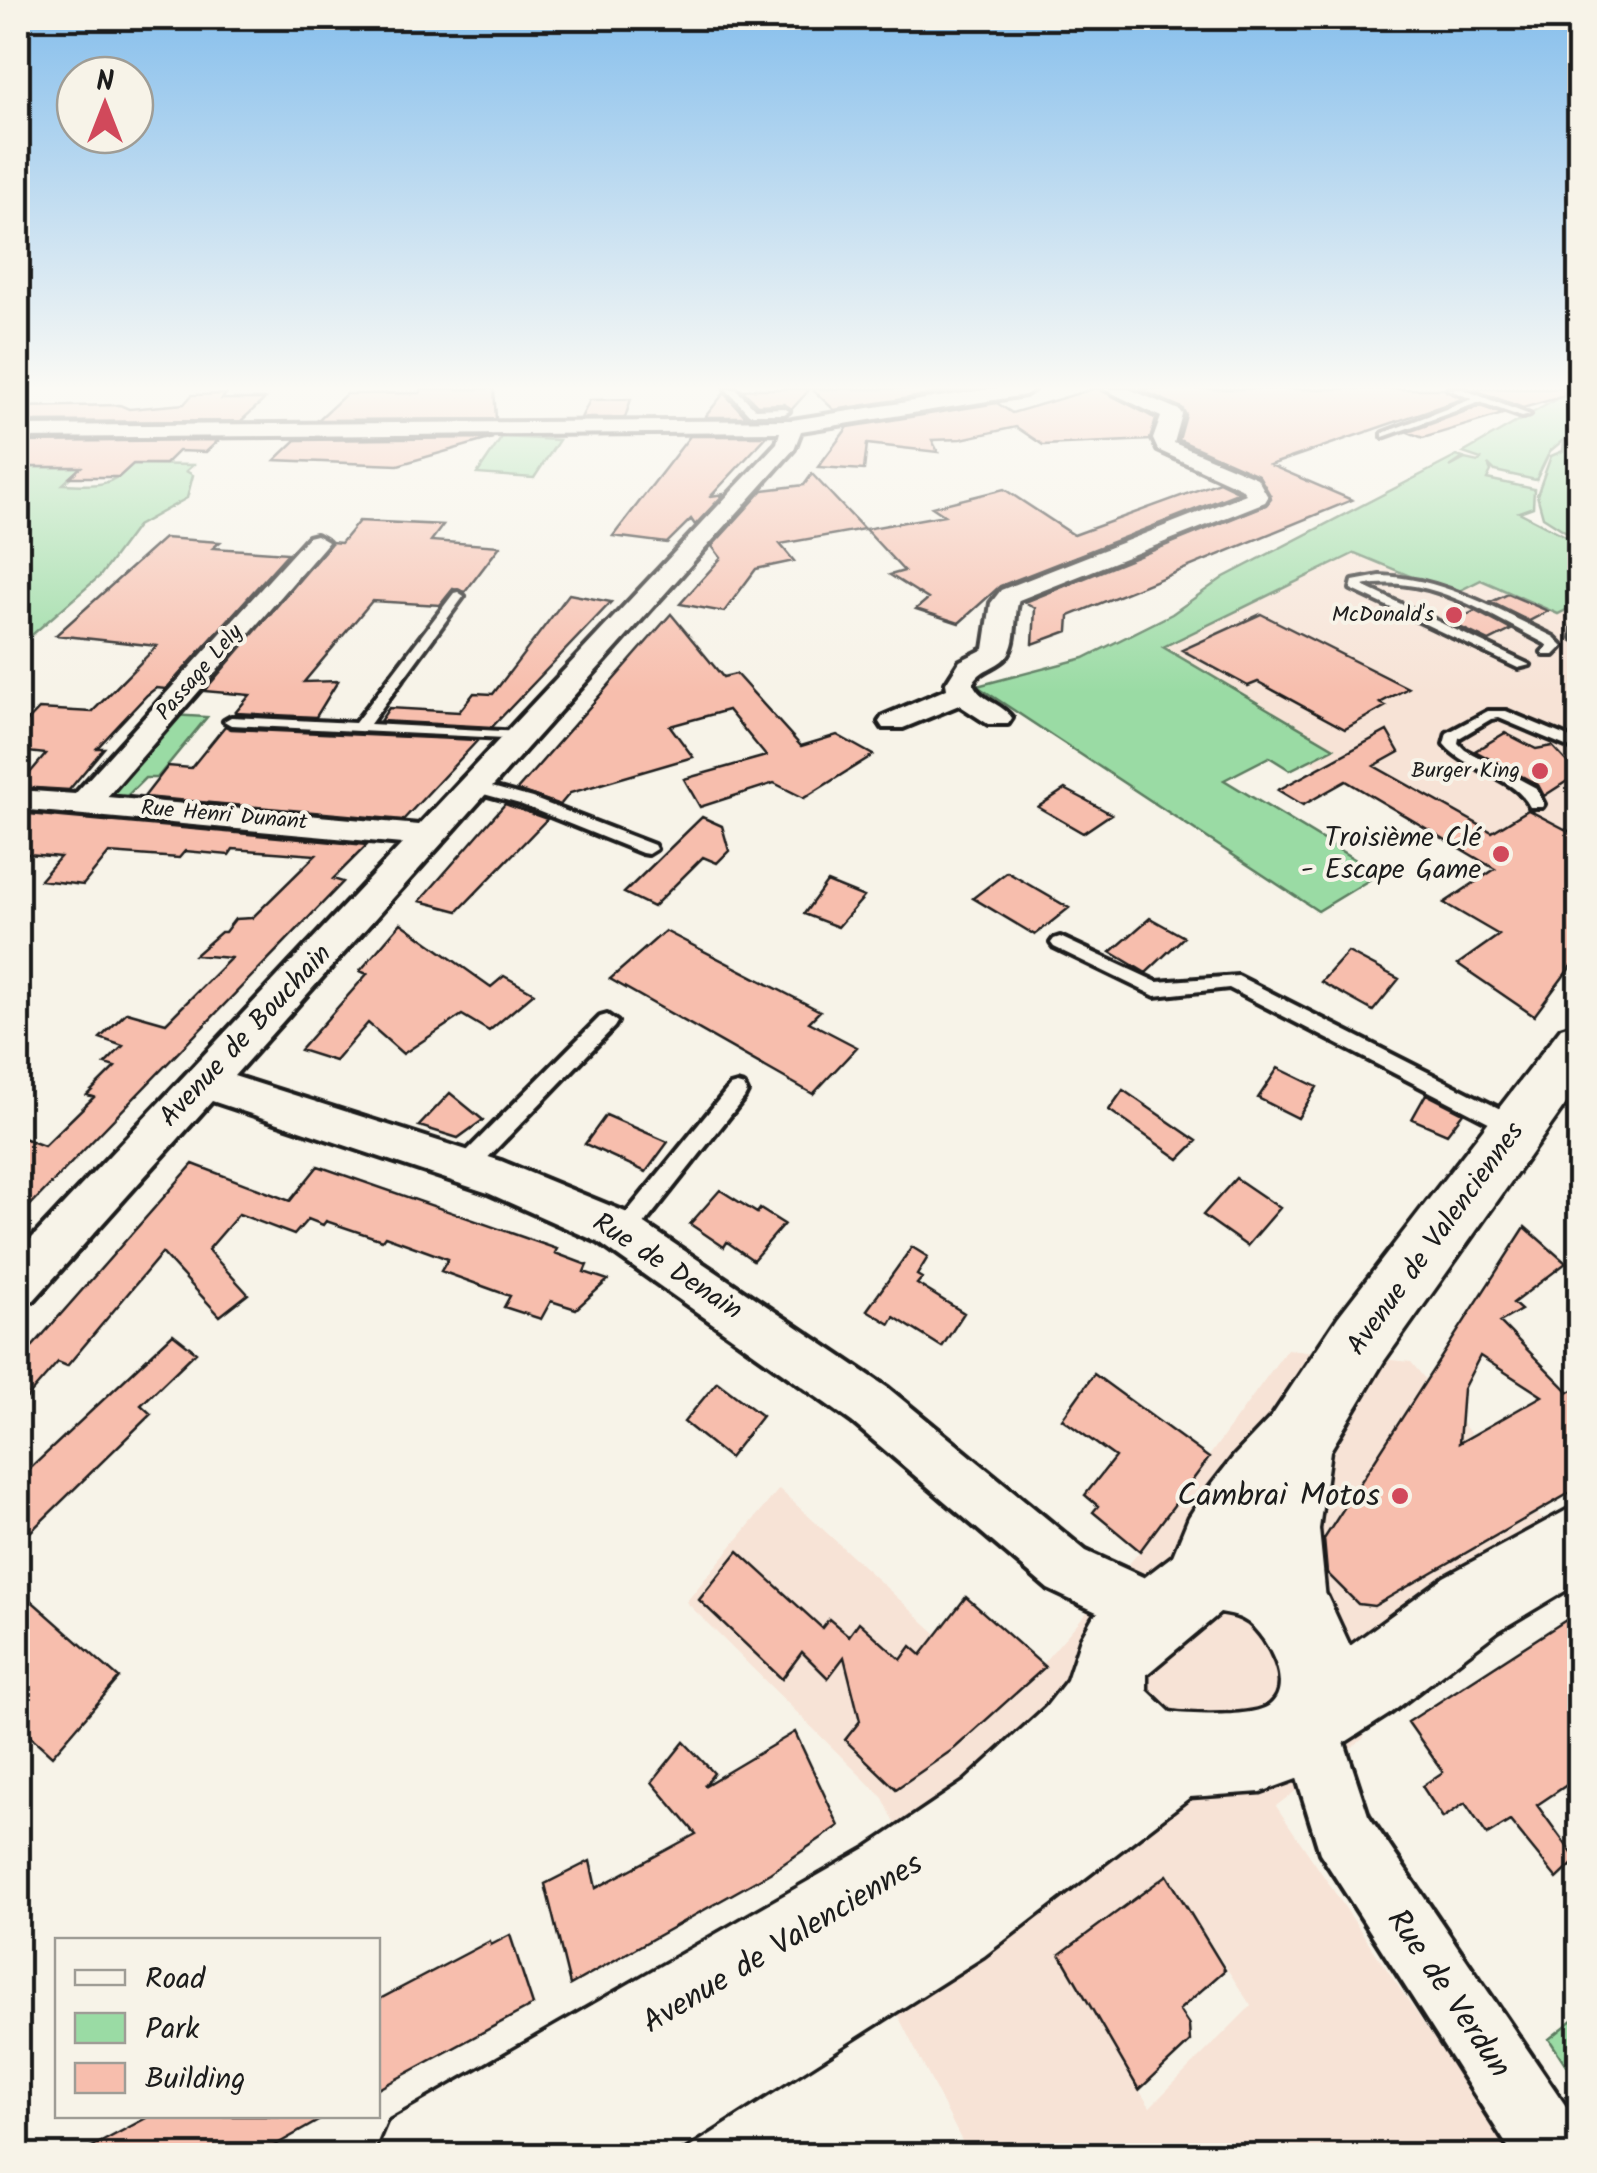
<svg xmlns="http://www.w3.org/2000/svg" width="1597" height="2173" font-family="Kalam,sans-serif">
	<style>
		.built { fill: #f7e3d6; fill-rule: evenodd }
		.green { fill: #9adba4; stroke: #5b7c60; stroke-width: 2.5 }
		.building { fill: #f7bead; stroke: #1c1c1c; stroke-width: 2.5; fill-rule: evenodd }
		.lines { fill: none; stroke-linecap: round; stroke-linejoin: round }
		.service-casing { stroke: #1c1c1c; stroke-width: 8 }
		.minor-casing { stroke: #1c1c1c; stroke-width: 8 }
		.secondary-casing { stroke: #1c1c1c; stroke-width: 7 }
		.primary-casing { stroke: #1c1c1c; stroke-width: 7 }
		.service { fill: #f7f3e8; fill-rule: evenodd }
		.minor { fill: #f7f3e8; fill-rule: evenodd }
		.secondary { fill: #f7f3e8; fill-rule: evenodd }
		.primary { fill: #f7f3e8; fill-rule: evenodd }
		.poi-dot { fill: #d1495b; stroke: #f7f3e8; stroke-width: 4 }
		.labels { text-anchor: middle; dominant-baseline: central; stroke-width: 8; stroke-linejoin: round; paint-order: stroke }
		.far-poi-label { font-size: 22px; fill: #1c1c1c; stroke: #f7f3e8; text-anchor: end }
		.far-street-label { font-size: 22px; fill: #1c1c1c; stroke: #f7f3e8 }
		.poi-label { font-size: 28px; fill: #1c1c1c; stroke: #f7f3e8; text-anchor: end }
		.street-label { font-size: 28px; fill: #1c1c1c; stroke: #f7f3e8 }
		.near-poi-label { font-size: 32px; fill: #1c1c1c; stroke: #f7f3e8; text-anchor: end }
		.near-street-label { font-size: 32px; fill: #1c1c1c; stroke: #f7f3e8 }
	</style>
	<rect width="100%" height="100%" fill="#f7f3e8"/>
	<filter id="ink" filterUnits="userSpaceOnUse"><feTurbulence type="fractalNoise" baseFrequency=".01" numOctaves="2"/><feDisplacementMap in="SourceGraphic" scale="20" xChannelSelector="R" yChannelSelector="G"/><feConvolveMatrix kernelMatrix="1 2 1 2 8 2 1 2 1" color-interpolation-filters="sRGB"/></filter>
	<g filter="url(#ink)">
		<path class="built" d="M1355,553L1452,594L1521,561L1579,590V918L1308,761L1334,747L1162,648Z
			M1287,1349L1411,1362L1551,1530L1367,1637L1364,1738L1276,1806L1513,2155H969L890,2000L957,1955L883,1798L686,1602L779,1489L1010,1701L1140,1551ZM1167,1876L1251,2006L1150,2107L1139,2090Z"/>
		<path class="green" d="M1574,389H1579V427L1550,451L1536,480L1495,471L1488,464L1491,471L1487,479L1534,489L1533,507L1519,512L1579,543V608L1574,606L1558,614L1481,580L1453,594L1355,553L1163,647L1334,748L1290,770L1269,757L1224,780L1379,874L1318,911L977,686L1084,658L1172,614L1224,577L1457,456L1463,458L1450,467L1465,459L1478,462L1481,459L1463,453Z
			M1579,430V540L1543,517L1537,495L1551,456L1563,451L1564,442Z
			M502,437L559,440L534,478L477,474Z
			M133,464L193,465L186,471L193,475L187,498L137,526L100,576L18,647V467H81L63,484C97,485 107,489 133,464Z
			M171,715L207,717L157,778H145L126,797L111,796L109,793Z
			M1579,2015V2085L1549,2039Z"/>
		<path class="building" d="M422,389H494L496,419L318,420L346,394L420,393Z
			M757,389H810L792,409L784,404L757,405L742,390Z
			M812,389H966L834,410Z
			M1093,389H1101L1156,419L1150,440L1043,445L1016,427L961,439L932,440L938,452L867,444L864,470L818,467L848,427L997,403L1012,413Z
			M1139,389H1445L1462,399L1270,465L1352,500L1069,616L1068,631L1033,644L1035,608L1025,602L1266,505L1271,499L1258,475L1179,440L1186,415L1182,408Z
			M1472,389H1563L1564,396L1523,408Z
			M724,393L746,417H705Z
			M226,394L222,399H265L241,421L18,422V407L120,405L129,409L184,404L192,395Z
			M631,399L625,418H581L590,400Z
			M1480,406L1503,414L1423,438L1408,432Z
			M690,436H767L711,496L724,494L695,525L691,519L667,543L613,536Z
			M493,438L398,465L275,460L296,440Z
			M219,440L206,452L178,451L165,464H133L119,477H70L81,467H18V442Z
			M812,474L864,529L780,544L794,561L756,569L724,612L680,604L721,558L712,546L763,490L804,485Z
			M1219,482L1240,492L1000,586L959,623L916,609L928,599L890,575L904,571L865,529L944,515L932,507L1004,489L1074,535Z
			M359,521L443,525L431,541L500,546L465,592L453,589L440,605L372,601L304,682L338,681L316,717L235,713L250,695L204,691L332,542L341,543Z
			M164,538L220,542L213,548L288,553L166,689L156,688L147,695L97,748H104L69,790L18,787L46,754L18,751V731L39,709L92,712L157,646L56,635Z
			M569,594L611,602L492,727L380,721L389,708L459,712L474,693L493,694Z
			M1508,594L1548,611L1529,621L1491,602Z
			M1475,611L1500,624L1511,630L1489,641L1451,623Z
			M671,614L723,677L736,674L801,746L837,735L873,755L804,798L774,783L700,807L684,779L766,756L728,710L670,726L693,757L570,793L560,805L517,790Z
			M1261,614L1408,688L1380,703L1386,706L1345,729L1258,682L1248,686L1182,650Z
			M225,726L231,729L478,740L403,820L144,797L168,766L191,768Z
			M1387,731L1399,752L1374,766L1492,832L1528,810L1580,837V954L1534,1016L1458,964L1499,935L1444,903L1495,869L1346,781L1303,805L1278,790Z
			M1505,733L1536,749L1552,746L1578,774L1544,796L1538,785L1475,751Z
			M1065,789L1084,799L1111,814L1083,833L1038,807Z
			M505,804L547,819L458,911L420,901Z
			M18,813L367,845L333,879L343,882L18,1218V1136L44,1146L94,1097L87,1095L115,1067L105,1064L123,1046L100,1038L127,1012L166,1023L231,958L195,955L221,932H225L235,919L252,918L316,855L233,849L229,855L185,851L179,858L109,853L83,885L40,880L60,857L18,853Z
			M702,817L722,826L729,851L717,863L703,857L653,907L624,893Z
			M1007,872L1069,908L1035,935L973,898Z
			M827,882L864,897L838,927L804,914Z
			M1150,918L1184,937L1146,973L1111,952Z
			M401,923L491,987L504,976L534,993L489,1031L462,1015L403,1054L368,1023L335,1061L300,1050L367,974L360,971Z
			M665,931L820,1011L809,1022L857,1047L813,1094L610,979Z
			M1348,952L1399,979L1373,1011L1321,982Z
			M1278,1068L1317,1087L1298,1118L1258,1098Z
			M1123,1090L1197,1141L1179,1159L1109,1110Z
			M450,1093L483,1120L458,1138L419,1126Z
			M1426,1094L1463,1113L1447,1134L1412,1119Z
			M606,1115L668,1142L646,1172L585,1144Z
			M193,1164L290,1201L318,1166L557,1249L555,1253L587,1265L584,1272L608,1280L576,1309L551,1301L541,1319L504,1307L510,1296L441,1271L448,1259L385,1236L382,1240L326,1221L323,1225L308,1219L294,1235L239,1214L208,1250L248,1294L220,1316L162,1253L67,1366L58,1362L18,1408V1363Z
			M1236,1178L1280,1208L1247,1246L1203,1215Z
			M720,1190L757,1213L760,1209L784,1224L753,1260L727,1242L724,1247L690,1224Z
			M1525,1227L1566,1263L1513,1303L1521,1310L1500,1322L1569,1392L1580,1386V1487L1374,1606L1358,1604L1327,1573L1324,1539ZM1480,1356L1542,1396L1459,1443L1463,1389Z
			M912,1247L928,1257L917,1275L922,1278L917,1284L964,1313L942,1347L894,1317L890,1324L867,1310Z
			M173,1334L196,1352L141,1405L151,1414L18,1544V1480Z
			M1094,1374L1209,1458L1140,1551L1093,1512L1098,1506L1085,1495L1115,1457L1062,1419Z
			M717,1382L762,1416L729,1458L684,1422Z
			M738,1551L822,1628L829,1619L849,1636L859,1622L901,1660L911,1646L921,1655L966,1597L1045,1667L955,1748L896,1789L845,1740L860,1721L844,1657L828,1678L802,1652L782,1679L699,1600Z
			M18,1589L119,1678L52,1756L18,1725Z
			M1580,1611V1776L1537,1805L1577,1860L1557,1879L1510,1821L1487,1835L1465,1803L1443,1818L1422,1786L1443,1772L1408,1722Z
			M795,1732L839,1826L770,1873L570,1985L545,1884L590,1861L596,1888L696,1834L652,1782L684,1742L714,1773L704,1786Z
			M1167,1875L1225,1970L1179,2010L1189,2025L1190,2042L1139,2090L1060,1954Z
			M510,1935L533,2005L378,2089V2000L490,1941L491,1945Z
			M150,2116H327L256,2156H75Z"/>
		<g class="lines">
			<defs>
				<path id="service" d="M726,389H736L755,409L784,408L789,411L784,414H749Z
					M1448,389H1462L1530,415L1522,417L1480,402L1383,437V433L1472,399Z
					M1380,576C1444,578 1497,610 1554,637L1563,646L1554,655H1544L1542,652L1548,646L1544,643C1489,615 1428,573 1363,586L1530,665L1518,668L1351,589L1353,581Z
					M458,592L464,596L370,724L522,732L527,733V739L231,725L224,721L231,717L355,723L454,593Z
					M1580,623V642L1573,638L1574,627Z
					M1488,711H1506L1580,742V752L1499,718L1491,719L1459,738L1458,743L1465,750L1536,788L1544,804L1542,807H1530C1514,775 1467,772 1444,744L1447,733Z
					M474,782L532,798L654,845L656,849L648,854L642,853L520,804L469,790V784Z
					M1060,937L1157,982L1238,976L1524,1121L1527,1127L1524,1133H1510L1229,988L1155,996L1054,947L1051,943L1054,939Z
					M607,1015L617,1022L614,1027L473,1173L465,1176L457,1173L454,1167L457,1161L600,1017Z
					M737,1084L744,1086L747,1092L744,1098L631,1241L623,1244L615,1241L612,1234L615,1227L730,1086Z"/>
				<path id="minor" d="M990,389H1034L1025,395L801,431L794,449L234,1076L501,1161L630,1214L888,1388L1086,1551L1178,1593L1186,1613L1178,1633L1158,1641L1048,1589L852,1422L598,1242L488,1193L212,1101L34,1300L18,1306V1253L402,844L18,809V790L75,794L308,537L316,535L328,542L324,547L107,797L419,825L777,443L780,432L18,438V426L792,420Z
					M1104,389H1129L1179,410L1182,414L1174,443L1257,478L1268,497L1265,502L1019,600C1013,617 1018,644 1006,657C995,669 981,668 973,683C980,701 1002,703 1012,718L1008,724H988L959,705L903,728H883L879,722L883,716L947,689L946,683L960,661L984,649L991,603L1001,590L1246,494L1241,488L1158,450L1153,439L1161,417Z
					M1310,1693L1331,1702L1368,1815L1580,2127V2156H1514L1320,1853L1280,1723L1289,1702Z"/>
				<path id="secondary" d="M1580,1503V1582L1498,1631L1391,1713L1344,1743L1324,1769L1261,1792L1190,1797L984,1956L670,2156H527L530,2150L520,2156H375L390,2121L868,1847L964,1782L1046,1707L1067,1680L1081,1638L1093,1617L1175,1554L1218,1537L1250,1542L1276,1553L1304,1570L1327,1596L1350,1646L1444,1577ZM1220,1613C1231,1615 1240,1616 1249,1623C1267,1638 1295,1685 1270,1705C1254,1718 1189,1715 1170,1712L1147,1690V1674Z"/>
				<path id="primary" d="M1580,1022V1084L1384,1361L1330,1451L1319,1529L1327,1610L1316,1637L1289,1648L1262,1637L1251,1610L1247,1560L1228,1607L1201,1618L1174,1607L1163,1580L1189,1517L1202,1497L1234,1456L1272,1416L1338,1317L1561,1028Z"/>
			</defs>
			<use href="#service" class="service-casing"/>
			<use href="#minor" class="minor-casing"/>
			<use href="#secondary" class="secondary-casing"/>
			<use href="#primary" class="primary-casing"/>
			<use href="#service" class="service"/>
			<use href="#minor" class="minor"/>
			<use href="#secondary" class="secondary"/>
			<use href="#primary" class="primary"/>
		</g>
	</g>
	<linearGradient id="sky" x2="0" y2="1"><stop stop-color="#85beec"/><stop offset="0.56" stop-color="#fbfaf5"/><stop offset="1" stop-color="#fbfaf5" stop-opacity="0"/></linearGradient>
	<rect width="1597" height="693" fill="url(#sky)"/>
	<g class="poi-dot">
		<circle cx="1454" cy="615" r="10"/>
		<circle cx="1540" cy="771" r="10"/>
		<circle cx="1501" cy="854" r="10"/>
		<circle cx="1400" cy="1496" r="10"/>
	</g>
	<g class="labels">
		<g class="far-poi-label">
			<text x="1434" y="615">McDonald's</text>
			<text x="1520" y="771">Burger King</text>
		</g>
		<g class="far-street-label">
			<text transform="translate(200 673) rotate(-49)">Passage Lely</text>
			<text transform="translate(224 816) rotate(5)">Rue Henri Dunant</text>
		</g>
		<g class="poi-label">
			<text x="1481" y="838">Troisième Clé<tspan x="1481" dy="32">- Escape Game</tspan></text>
		</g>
		<g class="street-label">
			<text transform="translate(246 1036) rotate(-47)">Avenue de Bouchain</text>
			<text transform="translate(1436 1239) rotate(-54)">Avenue de Valenciennes</text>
			<text transform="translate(667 1267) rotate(33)">Rue de Denain</text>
		</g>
		<g class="near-poi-label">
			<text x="1380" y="1496">Cambrai Motos</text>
		</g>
		<g class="near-street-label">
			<text transform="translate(783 1944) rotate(-31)">Avenue de Valenciennes</text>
			<text transform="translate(1448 1994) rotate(56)">Rue de Verdun</text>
		</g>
	</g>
	<rect width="1597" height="2173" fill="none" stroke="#f7f3e8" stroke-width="60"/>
	<rect x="30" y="30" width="1537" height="2113" fill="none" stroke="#1c1c1c" stroke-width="4" filter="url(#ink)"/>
	<rect x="55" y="1938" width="325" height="180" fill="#f7f3e8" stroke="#9f9d96" stroke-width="2.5"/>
	<rect x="75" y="1970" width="50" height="15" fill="#f7f3e8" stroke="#9f9d96" stroke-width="2.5"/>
	<text x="145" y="1988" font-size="30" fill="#1c1c1c">Road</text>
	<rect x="75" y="2013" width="50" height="30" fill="#9adba4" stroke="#9f9d96" stroke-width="2.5"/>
	<text x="145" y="2038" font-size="30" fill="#1c1c1c">Park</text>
	<rect x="75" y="2063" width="50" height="30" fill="#f7bead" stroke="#9f9d96" stroke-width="2.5"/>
	<text x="145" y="2088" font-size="30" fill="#1c1c1c">Building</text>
	<g transform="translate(105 105)"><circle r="48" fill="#f7f3e8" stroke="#9f9d96" stroke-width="2.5"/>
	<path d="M0-8L18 38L0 25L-18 38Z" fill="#d1495b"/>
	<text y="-15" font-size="28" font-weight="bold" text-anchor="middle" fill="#1c1c1c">N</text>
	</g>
</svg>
